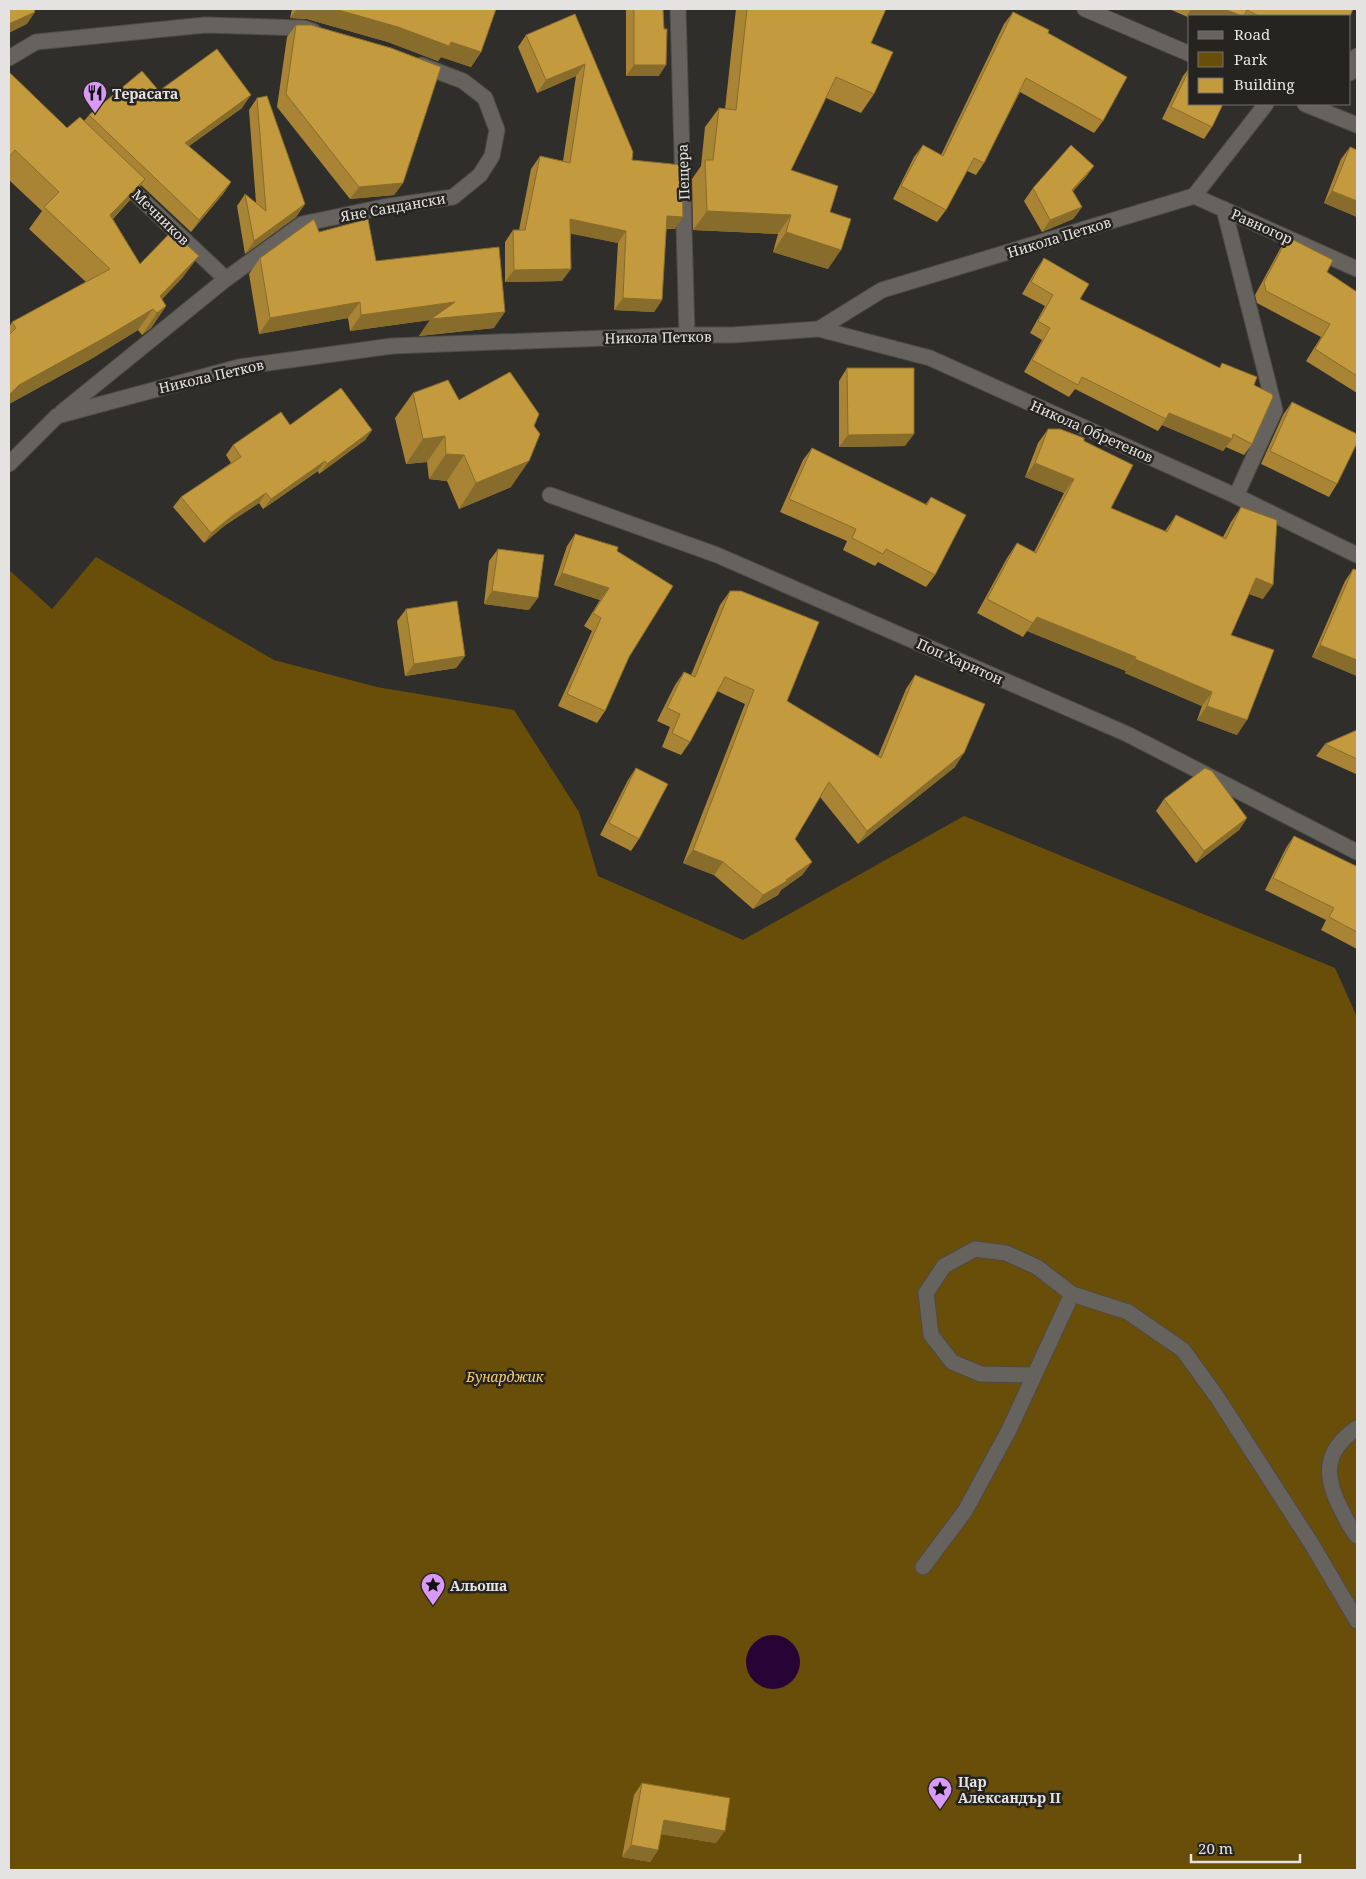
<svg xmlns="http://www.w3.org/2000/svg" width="1366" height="1879" font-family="'Noto Serif',serif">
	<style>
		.green { fill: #694e09 }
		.water { fill: #280436 }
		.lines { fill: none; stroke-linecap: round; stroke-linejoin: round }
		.service-casing { stroke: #4d4b48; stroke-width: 17 }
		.pedestrian-casing { stroke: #4d4b48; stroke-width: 17 }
		.minor-casing { stroke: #4d4b48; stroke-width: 17 }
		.service { stroke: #66635f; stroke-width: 15 }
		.pedestrian { stroke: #66635f; stroke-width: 15 }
		.minor { stroke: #66635f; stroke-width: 15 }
		.wall { fill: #a88434 }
		.shaded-wall { fill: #886c2b }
		.building { fill: #c39a3d; stroke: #886c2b }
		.labels { text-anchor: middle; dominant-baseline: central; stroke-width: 5; stroke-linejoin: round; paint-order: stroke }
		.poi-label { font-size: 14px; font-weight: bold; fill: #e5e3e1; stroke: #262420; text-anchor: start }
		.street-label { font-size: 14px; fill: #e5e3e1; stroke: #262420 }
		.park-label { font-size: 14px; font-style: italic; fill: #f7cc72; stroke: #262420 }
	</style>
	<rect width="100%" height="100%" fill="#302e2a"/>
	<path class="green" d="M96,557L274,660L377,687L514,710L579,812L598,876L743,940L964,816L1335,968L1357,1017V1870H9V570L52,609Z"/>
	<path class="water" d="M746 1662a27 27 0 1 1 54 0a27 27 0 1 1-54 0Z"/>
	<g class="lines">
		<defs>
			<path id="service" d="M678,9L687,335
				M1034,1375L981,1374L952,1362L931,1335L926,1293L944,1266L975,1249L1006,1253L1037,1267L1072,1294
				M1357,1428C1322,1452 1324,1478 1343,1513C1347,1521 1351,1529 1357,1536
				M923,1567L965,1511L1009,1430L1072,1294L1128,1312L1183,1350L1217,1397L1311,1543L1357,1621"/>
			<path id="pedestrian" d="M1224,209L1275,410L1236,496"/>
			<path id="minor" d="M1085,9L1190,54
				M9,58L36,42L205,25L304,28L313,31
				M1350,73L1357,56
				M1305,104L1357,125
				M120,179L226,279
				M1194,196L1357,269
				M819,329L930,358L1236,496L1357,555
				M62,412L226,279L302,224L383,207L453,197L480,175L492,156L497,130L485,98L463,81L421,65
				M9,464L57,416L239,367L392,346L687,335H733L819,329L882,290L1194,196L1266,104
				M550,495L717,555L1127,734L1357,852"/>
		</defs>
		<use href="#service" class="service-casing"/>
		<use href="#pedestrian" class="pedestrian-casing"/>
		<use href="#minor" class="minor-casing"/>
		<use href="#service" class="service"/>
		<use href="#pedestrian" class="pedestrian"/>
		<use href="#minor" class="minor"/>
	</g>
	<path class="wall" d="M292,9H496L481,52L471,67L441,57L438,61L388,42L307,19L290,18Z
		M626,9H663L659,76H626Z
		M736,9H886L871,43L874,94L861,113L826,98L791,170L830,212L828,269L773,252L778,234L693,230L692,179L701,166L705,127L719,108L725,109Z
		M1169,9H1353L1350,16H1190V18Z
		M1013,12L1048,33L1103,121L1094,133L1020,92L984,163L976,175L967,171L946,210L937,222L893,199L914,157L923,145L941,155L1004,24Z
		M575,14L632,160L675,229H666L662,300L654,312L614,310L618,243L571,233L562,281L505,282V242L513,230H519L531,169L540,156L563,161L576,76L537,93L518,47L526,35Z
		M296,25L403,183L394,195L350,199L277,107L287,37Z
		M1190,67V104L1212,127L1204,139L1162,119L1183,76Z
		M9,72L67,128L84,121L89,115L159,91L242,108L189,146L231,182L223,194L191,232L141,185L130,200L113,219L140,264L183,277L162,299L166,306L151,328L142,335L138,330L91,359L9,404V327L12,322L86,282L29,229L42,211L9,180Z
		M257,98L305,204L296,217L245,254L237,206L245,194L256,203L249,110Z
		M1350,147L1357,150V217L1324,203L1341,159Z
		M1094,166L1085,178L1073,191L1082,207L1073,219L1042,232L1024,201L1033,188Z
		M319,232L376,261L494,328L419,336L430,320L350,331L348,318L259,334L249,274L260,258Z
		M1288,237L1327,272L1357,292V393L1306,361L1321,337L1257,303L1255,295L1280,249Z
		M1044,258L1080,299L1219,368L1222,363L1254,385L1252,444L1244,455L1226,447L1223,451L1162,425L1158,431L1075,389L1069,397L1024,372L1042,340L1030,333L1045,306L1022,294L1036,270Z
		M847,368L905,446L839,447V381Z
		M413,393L459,400L511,487L459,509L447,481L429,479L427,462L406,464L395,418Z
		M1292,402L1337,484L1329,497L1261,464L1283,415Z
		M290,425L372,430L365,440L319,474L318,471L263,509L259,503L224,526L204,543L173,507L181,497L231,463L226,455L233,445Z
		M1048,429L1084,441L1111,508L1165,531L1176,515L1223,537L1231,522L1241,507L1263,599L1249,594L1231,635L1237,735L1197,720L1202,706L1125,673L1126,671L1027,631L1023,637L977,613L1007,558L1017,543L1034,552L1064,493L1025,477L1038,443Z
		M812,448L925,505L931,497L935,575L926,587L878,562L875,566L843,550L847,541L780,512L803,460Z
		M575,534L617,551L629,657L605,711L597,723L558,706L592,631L584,626L600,600L554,585L567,546Z
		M498,549L529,610L484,604L489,561Z
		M1353,569L1357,676L1312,657L1345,581Z
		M730,591L787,701L878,756L906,689L915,675L955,767L858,844L820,797L795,839L812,862L802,875L781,890L778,895L753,909L714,875L683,863L745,704L717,691L690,742L681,755L662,747L670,727L657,721L675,685L684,672L691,675L720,605Z
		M406,609L465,656L456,668L405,676L397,621Z
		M1357,730V774H1356L1316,756L1325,744Z
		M636,768L639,839L631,851L600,835L628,780Z
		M1164,799L1247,818L1239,830L1196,863L1156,811Z
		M1294,836L1355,866L1357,863V949L1321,930L1326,920L1265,890L1286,848Z
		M642,1783L716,1843L661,1834L658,1850L650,1862L622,1857L634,1795Z"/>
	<path class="shaded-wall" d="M184,9H202L183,10Z
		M297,9H335L451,42L481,52L471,67L441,57L438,61L388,42L307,19L290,18Z
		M1191,9H1224L1242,16H1190V18L1186,17Z
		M35,12L27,24L9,33V24Z
		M585,64L576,76L537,93L546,80Z
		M634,65H666L659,76H626Z
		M251,95L242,108L176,155L185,143Z
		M1094,166L1085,178L1063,202L1072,190Z
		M145,179L130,200L95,237L110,215Z
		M231,182L223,194L191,232L199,220Z
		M403,183L394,195L350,199L359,187Z
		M1332,191L1357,201V217L1324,203Z
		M305,204L296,217L245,254L254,241Z
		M1082,207L1073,219L1042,232L1050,220Z
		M707,211L791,215L778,234L693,230Z
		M667,216L683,217L675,229L658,228Z
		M570,219L626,231L618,243L562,232Z
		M786,232L841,250L828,269L773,252Z
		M199,256L183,277L152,310L138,330L91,359L9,404V395L19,385L160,296Z
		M571,269L562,281L505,282L514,270Z
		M623,298L662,300L654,312L614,310Z
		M360,302L348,318L259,334L270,318Z
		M455,302L505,312L494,328L419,336L430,320L350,331L361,315Z
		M166,306L151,328L142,335L157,313Z
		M1169,413L1232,439L1223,451L1162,425Z
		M372,430L365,440L319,474L327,464Z
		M914,434L905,446L839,447L848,435Z
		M445,436L427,462L406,464L423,439Z
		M446,454L464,455L447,481L429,479Z
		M325,461L318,471L263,509L271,499Z
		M529,461L511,487L459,509L476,483Z
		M1035,463L1074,479L1064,493L1025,477Z
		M266,493L259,503L224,526L204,543L211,533L232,516Z
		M562,573L609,588L600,600L554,585Z
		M1256,578L1273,585L1263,599L1246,592Z
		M492,591L538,598L529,610L484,604Z
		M1037,617L1136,657L1126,671L1027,631Z
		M1320,645L1357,660V676L1312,657Z
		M465,656L456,668L405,676L414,664Z
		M1135,659L1212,692L1202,706L1125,673Z
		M1207,706L1247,720L1237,735L1197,720Z
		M964,753L955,767L858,844L867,831Z
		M1247,818L1239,830L1196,863L1204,851Z
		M693,850L723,862L714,875L683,863Z
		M812,862L802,875L781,890L778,895L753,909L763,895Z
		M664,1820L725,1831L716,1843L655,1833Z
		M631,1845L658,1850L650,1862L622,1857Z"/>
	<path class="building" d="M9,9H34L35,12L9,24Z
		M335,9H496L481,52L451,42L449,46L398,27Z
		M634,9H663L664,29H667L666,65H634Z
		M747,9H886L871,43L893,52L874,94L836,77L791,170L838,186L830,212L851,219L841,250L786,232L791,215L707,211L705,160H713L719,108L736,110Z
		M1224,9H1353L1350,16H1259L1247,10L1244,16H1242Z
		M1013,12L1049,30L1048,33L1127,77L1103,121L1026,78L984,163L974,158L946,210L901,186L923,145L943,156Z
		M575,14L633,152L632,160L682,165L683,217L667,216L662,300L623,298L626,231L570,219L571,269L514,270L513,230H525L540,156L570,163L585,64L546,80L526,35Z
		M296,25H311L391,48L441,67L403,183L359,187L286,94Z
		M217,49L251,95L185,143L231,182L199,220L89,115L142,71L159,91Z
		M1190,68V104H1223L1212,127L1171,107Z
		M9,72L67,128L80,117L145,179L110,215L140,264L172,231L199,256L160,296L166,306L157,313L153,309L106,337L19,385L9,395V335L16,328L12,322L110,269L44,207L59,192L15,150L9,157Z
		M267,96L305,204L254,241L245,194L266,211L257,98Z
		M1071,145L1094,166L1072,190L1082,207L1050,220L1033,188Z
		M1350,147L1357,150V201L1332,191Z
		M314,219L319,232L368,219L376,261L499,247L505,312L431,319L455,302L361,315L360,302L270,318L260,258Z
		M1288,237L1333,260L1327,272L1357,292V376L1315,349L1330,324L1266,291L1264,282Z
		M1044,258L1089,284L1080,299L1220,368L1222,363L1257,377L1254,385L1272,394L1273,397L1252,444L1233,434L1232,439L1169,413L1166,419L1082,377L1078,385L1032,360L1050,328L1038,321L1053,295L1031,282Z
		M847,368H914V434L848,435Z
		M510,372L539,414L534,426L540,434L529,461L476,483L464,455L446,454L445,436L423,439L413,393L448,380L459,400Z
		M341,388L372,430L327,464L325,461L271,499L266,493L232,516L211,533L181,497L241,457L233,445L281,412L290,425Z
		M1292,402L1357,434V443L1337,484L1270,451Z
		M1048,429H1060L1084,438V441L1133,465L1111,508L1167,532L1176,515L1226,539L1241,507L1277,520L1273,585L1256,578L1231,635L1274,650L1247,720L1207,706L1212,692L1135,659L1136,657L1037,617L1033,623L987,599L1017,543L1036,553L1074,479L1035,463Z
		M812,448L927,505L931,497L966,515L935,575L886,549L883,554L852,538L856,529L789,499Z
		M575,534L618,547L617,551L673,586L629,657L605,711L567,694L601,618L593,613L609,588L562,573Z
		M498,549L544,555L538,598L492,591Z
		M1353,569L1357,570V660L1320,645Z
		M730,591H741L819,622L787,701L881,758L915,675L985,704L964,753L867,831L829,782L795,839L812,862L786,880L787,881L763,895L723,862L693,850L754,690L725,677L690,742L672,733L680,714L667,708L684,672L695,677Z
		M457,601L465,656L414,664L406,609Z
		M1357,730V759L1325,744Z
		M636,768L668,784L639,839L609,823Z
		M1205,768L1212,771L1247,818L1204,851L1164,799Z
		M1294,836L1356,866L1357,865V932L1329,917L1334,908L1273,878Z
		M642,1783L730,1798L725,1831L664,1820L658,1850L631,1845Z"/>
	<defs>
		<symbol id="restaurant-pin" viewBox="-11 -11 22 30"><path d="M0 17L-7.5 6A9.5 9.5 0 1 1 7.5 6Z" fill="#d99af7" stroke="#262420"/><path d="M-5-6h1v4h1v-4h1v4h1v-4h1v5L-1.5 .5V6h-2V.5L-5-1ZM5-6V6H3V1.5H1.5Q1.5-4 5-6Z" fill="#111"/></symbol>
		<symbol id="sight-pin" viewBox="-11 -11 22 30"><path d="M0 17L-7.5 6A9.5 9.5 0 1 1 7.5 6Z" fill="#d99af7" stroke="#262420"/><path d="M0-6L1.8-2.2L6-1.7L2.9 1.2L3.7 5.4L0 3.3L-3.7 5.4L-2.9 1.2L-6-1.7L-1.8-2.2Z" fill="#111"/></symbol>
	</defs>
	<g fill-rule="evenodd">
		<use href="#restaurant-pin" x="81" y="79" width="28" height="38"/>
		<use href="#sight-pin" x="419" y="1571" width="28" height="38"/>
		<use href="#sight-pin" x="926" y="1775" width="28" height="38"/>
	</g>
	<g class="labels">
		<g class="poi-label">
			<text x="112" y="93">Терасата</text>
			<text x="450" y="1585">Альоша</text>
			<text x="958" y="1781">Цар<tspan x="958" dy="16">Александър II</tspan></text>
		</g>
		<g class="street-label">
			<text transform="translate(683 172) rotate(-92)">Пещера</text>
			<text transform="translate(393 207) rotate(-10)">Яне Сандански</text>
			<text transform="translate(161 217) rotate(44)">Мечников</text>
			<text transform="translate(1262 226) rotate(24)">Равногор</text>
			<text transform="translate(1059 237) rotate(-17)">Никола Петков</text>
			<text transform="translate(658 337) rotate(-1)">Никола Петков</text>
			<text transform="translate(211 376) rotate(-13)">Никола Петков</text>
			<text transform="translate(1092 431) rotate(24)">Никола Обретенов</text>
			<text transform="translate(960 661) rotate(24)">Поп Харитон</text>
		</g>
		<g class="park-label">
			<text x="505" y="1376">Бунарджик</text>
		</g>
	</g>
	<rect width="1366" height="1879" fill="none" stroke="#e5e3e1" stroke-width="20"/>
	<rect x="1188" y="15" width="162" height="90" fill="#262420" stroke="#72706d"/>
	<rect x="1198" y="31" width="25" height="8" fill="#66635f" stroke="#72706d"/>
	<text x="1234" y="40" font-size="15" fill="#e5e3e1">Road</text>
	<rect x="1198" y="52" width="25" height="15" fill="#694e09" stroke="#72706d"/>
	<text x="1234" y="65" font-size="15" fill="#e5e3e1">Park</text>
	<rect x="1198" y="78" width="25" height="15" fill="#c39a3d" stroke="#72706d"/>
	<text x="1234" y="90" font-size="15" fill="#e5e3e1">Building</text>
	<path d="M1191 1854v8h109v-8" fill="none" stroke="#e5e3e1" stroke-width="2.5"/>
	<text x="1198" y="1854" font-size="15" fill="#e5e3e1" stroke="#262420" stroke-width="4" paint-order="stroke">20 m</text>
</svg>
